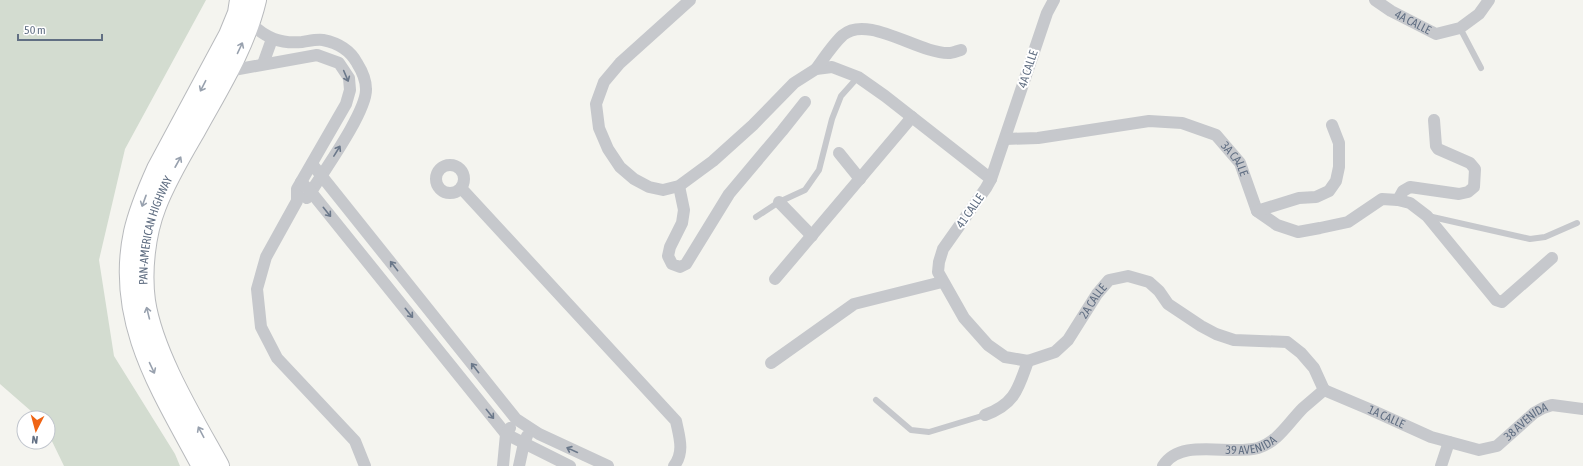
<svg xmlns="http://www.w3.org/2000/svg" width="1583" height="466" font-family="'Asap Condensed',sans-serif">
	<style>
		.green { fill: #d3dcd0 }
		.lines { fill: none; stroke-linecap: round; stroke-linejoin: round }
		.trunk-casing { stroke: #b8babd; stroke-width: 22 }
		.service { stroke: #c6c8cc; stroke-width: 6 }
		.minor { stroke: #c6c8cc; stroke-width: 12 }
		.trunk { stroke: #fff; stroke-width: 20 }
		.oneway { stroke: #98a1ae }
		.oneway2 { stroke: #6b788a }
		.labels { text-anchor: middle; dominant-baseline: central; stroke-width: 4; stroke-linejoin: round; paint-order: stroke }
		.street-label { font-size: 12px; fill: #616f83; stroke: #fff }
	</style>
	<rect width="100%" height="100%" fill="#f4f4ef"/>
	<path class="green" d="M0,0H206L125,149L99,260L114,356L175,454L180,466H64L48,433V418H39L0,384Z"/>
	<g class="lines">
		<defs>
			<g id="trunk">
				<path d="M202,466C162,391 115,321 134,232C139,210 148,189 157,169L229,35L238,13L240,0"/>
				<path id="s6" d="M219,466C193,419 153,354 145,301C141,271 145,234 156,206C166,180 181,155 195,131C218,89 245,47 256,0"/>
			</g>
		</defs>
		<use href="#trunk" class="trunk-casing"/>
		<path class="service" d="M1460,28L1481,68
			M1428,216L1530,239L1545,237L1577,223
			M756,217L779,202L805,190L819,170L832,119L841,96L858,77
			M876,400L911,430L929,432L985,415"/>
		<g class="minor">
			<path d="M690,0L620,63L604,82L596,104L599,128L608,149L620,167L634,179L649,187L663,190L679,186L713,161L753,125L794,83L816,69L832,67L858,77L885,96L991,179"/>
			<path id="s1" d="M1054,0L1047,13L991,179L986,188L943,249L939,262L938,272L964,318L988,345L1005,357L1028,361L1055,352L1068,340L1097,294L1109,280L1128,276L1149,282L1159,291L1168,304L1201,326L1216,334L1234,340L1287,342L1301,353L1314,368L1324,390"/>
			<path id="s2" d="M1375,0L1391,11L1436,34L1460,28L1479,14L1489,0"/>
			<path d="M250,23C266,38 280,44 302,42C309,41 317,39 323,40C338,43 350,50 357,63C362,71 366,79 366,89C367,112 321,175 307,198"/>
			<path d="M263,64L272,39"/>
			<path d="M816,69C824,58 833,44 843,35C868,14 919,54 949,53C952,53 957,51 961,50"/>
			<path d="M228,71L317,55L339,63L349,78L350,90L346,104L297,189V201L266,257L257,289L261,327L277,358L355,441L365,466"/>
			<path id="s3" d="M1005,139L1038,138L1149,121L1182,123L1216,135L1240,163L1257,211L1277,225L1298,232L1320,228L1348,222L1382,199L1398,200L1410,203L1427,216L1496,300L1502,302L1552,258"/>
			<path d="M839,153L860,179"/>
			<path d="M312,164L516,419L539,434L608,466"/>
			<circle cx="450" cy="179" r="14"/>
			<path d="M301,182L311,192L506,434L570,466"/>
			<path d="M679,186L684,210L682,223L670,247L668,256L672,264L680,267L686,264L729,194L782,131L805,102"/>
			<path d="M461,188L676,421C679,436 685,452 674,466"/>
			<path d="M1398,200L1403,191L1410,187L1459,194L1468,192L1474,187L1475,169L1470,163L1438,149L1436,146L1434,120"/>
			<path d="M779,202L812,236"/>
			<path d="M1257,211L1299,198L1316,197L1329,191L1336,181L1339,167V143L1332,125"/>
			<path d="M775,279L912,117"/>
			<path d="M771,363L854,304L942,282"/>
			<path id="s4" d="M1324,390L1369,409L1431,437L1479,450L1497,446L1534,413L1543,408L1552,405L1583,409"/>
			<path d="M985,415C1015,404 1018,389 1028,361"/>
			<path d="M503,466L506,434L510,428"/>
			<path d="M519,466L524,443L527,436"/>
			<path id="s5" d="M1163,466C1181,437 1229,456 1258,448C1278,442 1289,422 1303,408C1310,402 1317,396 1324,390"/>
			<path d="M1441,466L1449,442"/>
		</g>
		<use href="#trunk" class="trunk"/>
	</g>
	<defs><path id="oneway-shaft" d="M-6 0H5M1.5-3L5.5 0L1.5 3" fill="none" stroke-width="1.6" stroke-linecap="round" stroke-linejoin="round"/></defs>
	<g class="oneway">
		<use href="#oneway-shaft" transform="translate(240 48) rotate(-65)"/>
		<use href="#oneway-shaft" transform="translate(203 86) rotate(117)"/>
		<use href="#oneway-shaft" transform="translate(178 162) rotate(-61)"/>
		<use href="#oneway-shaft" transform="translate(144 201) rotate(110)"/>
		<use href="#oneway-shaft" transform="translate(148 313) rotate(-104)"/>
		<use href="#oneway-shaft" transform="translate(152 368) rotate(65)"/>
		<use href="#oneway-shaft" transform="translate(201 432) rotate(-118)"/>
	</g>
	<g class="oneway2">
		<use href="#oneway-shaft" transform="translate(346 76) rotate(67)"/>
		<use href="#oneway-shaft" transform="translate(337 151) rotate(-58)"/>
		<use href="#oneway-shaft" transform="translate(327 212) rotate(51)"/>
		<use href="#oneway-shaft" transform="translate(394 266) rotate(-128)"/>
		<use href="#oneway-shaft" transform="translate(409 313) rotate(51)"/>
		<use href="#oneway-shaft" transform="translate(475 368) rotate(-128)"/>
		<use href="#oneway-shaft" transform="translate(490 414) rotate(51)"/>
		<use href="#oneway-shaft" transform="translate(572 450) rotate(-155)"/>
	</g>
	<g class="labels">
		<g class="street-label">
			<text stroke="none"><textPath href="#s2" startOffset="44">4A CALLE</textPath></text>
			<text transform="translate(1028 69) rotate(-72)">4A CALLE</text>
			<text stroke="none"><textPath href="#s3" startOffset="245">3A CALLE</textPath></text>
			<text transform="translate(970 211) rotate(-55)">41 CALLE</text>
			<text stroke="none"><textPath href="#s6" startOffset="254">PAN-AMERICAN HIGHWAY</textPath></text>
			<text stroke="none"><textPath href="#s1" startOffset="524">2A CALLE</textPath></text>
			<text stroke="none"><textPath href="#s4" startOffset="68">1A CALLE</textPath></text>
			<text stroke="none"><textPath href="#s4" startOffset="223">38 AVENIDA</textPath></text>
			<text stroke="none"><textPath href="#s5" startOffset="94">39 AVENIDA</textPath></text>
		</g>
	</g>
	<g transform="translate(36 430) rotate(186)"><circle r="19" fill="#ffffff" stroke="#c0c5cd"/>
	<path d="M0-3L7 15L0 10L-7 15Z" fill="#ef6414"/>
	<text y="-6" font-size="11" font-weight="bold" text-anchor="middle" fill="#616f83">N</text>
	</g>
	<path d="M18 34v6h84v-6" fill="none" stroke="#616f83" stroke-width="2"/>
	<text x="24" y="34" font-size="12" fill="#616f83" stroke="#ffffff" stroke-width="3" paint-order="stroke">50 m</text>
</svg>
